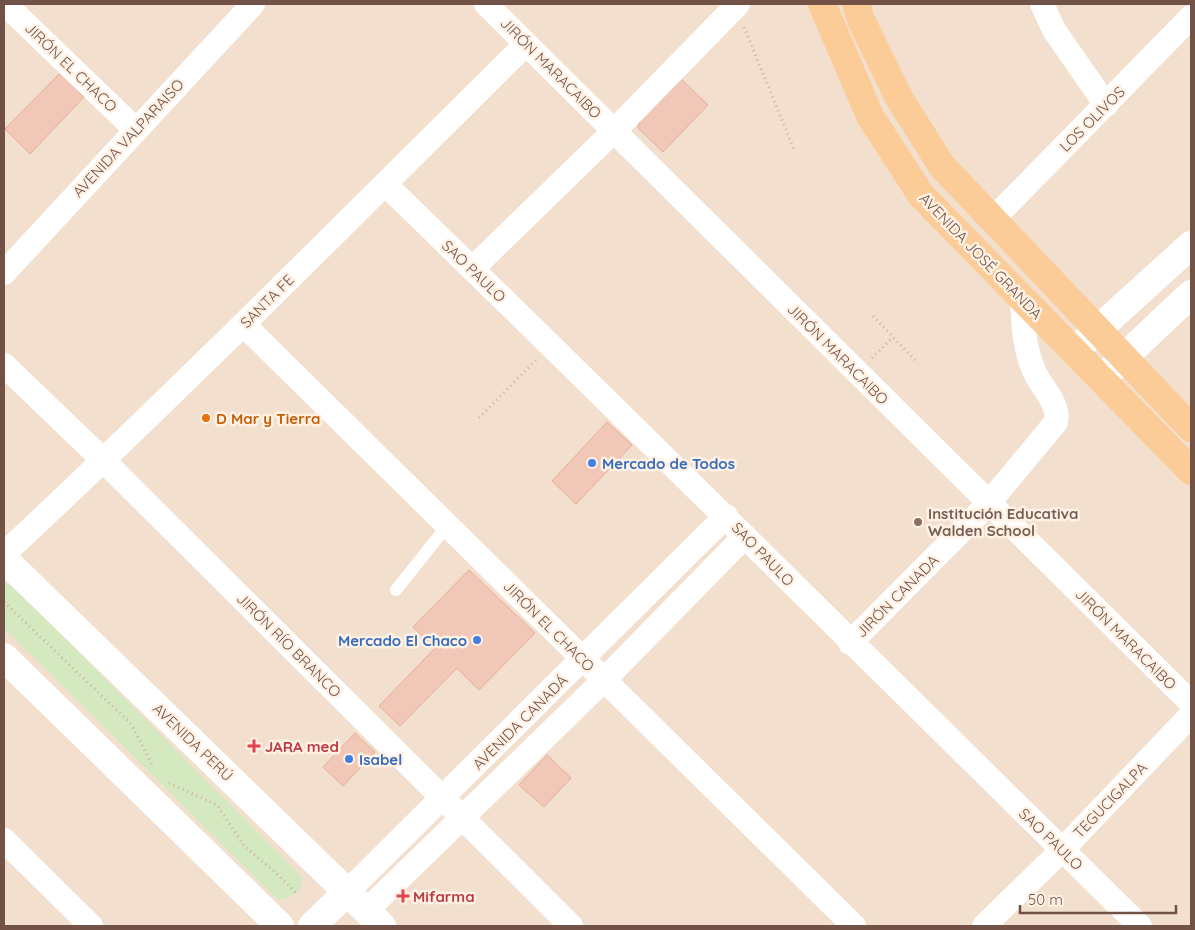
<svg xmlns="http://www.w3.org/2000/svg" width="1195" height="930" font-family="Quicksand,sans-serif">
	<style>
		.residential { fill: #f3dfce }
		.green { fill: #d4e9bf }
		.building { fill: #f1c8b7; stroke: #e3ad98 }
		.lines { fill: none; stroke-linecap: round; stroke-linejoin: round }
		.path { stroke: #d5ac9b; stroke-width: 3; stroke-dasharray: 1 4; stroke-linecap: butt }
		.lane { stroke: #fff; stroke-width: 12 }
		.street { stroke: #fff; stroke-width: 24 }
		.secondary { stroke: #fff; stroke-width: 28 }
		.primary { stroke: #fbcc97; stroke-width: 28 }
		.food-dot { fill: #e8710a; stroke: #fff2e5; stroke-width: 2 }
		.shop-dot { fill: #3f7fe0; stroke: #fff2e5; stroke-width: 2 }
		.education-dot { fill: #8d6e63; stroke: #fff2e5; stroke-width: 2 }
		.health-dot { fill: #e0444e; stroke: #fff2e5; stroke-width: 2 }
		.labels { text-anchor: middle; dominant-baseline: central; stroke-width: 5; stroke-linejoin: round; paint-order: stroke }
		.street-label { font-size: 15px; fill: #725247; stroke: #fff2e5 }
		.food-label { font-size: 15px; font-weight: bold; fill: #c56008; stroke: #fff2e5; text-anchor: start }
		.shop-label { font-size: 15px; font-weight: bold; fill: #366cbe; stroke: #fff2e5; text-anchor: start }
		.education-label { font-size: 15px; font-weight: bold; fill: #785e54; stroke: #fff2e5; text-anchor: start }
		.health-label { font-size: 15px; font-weight: bold; fill: #be3a42; stroke: #fff2e5; text-anchor: start }
	</style>
	<rect width="100%" height="100%" fill="#fceedf"/>
	<path class="residential" d="M4,4H1191V926H4Z"/>
	<path class="green" d="M4,583L13,586L301,876C305,891 290,901 277,899L4,628Z"/>
	<path class="building" d="M60,73L84,97L30,154L5,129Z
		M679,77L708,105L663,152L638,128L641,116Z
		M607,422L632,445L576,504L552,481Z
		M469,570L535,633L479,690L457,668L400,726L379,706L435,648L413,627Z
		M355,733L375,752L343,786L323,767Z
		M547,755L571,778L544,807L519,785Z"/>
	<g class="lines">
		<path class="path" d="M744,27L795,152
			M873,316L915,360
			M872,358L893,337
			M479,418L536,360
			M4,602L131,724L153,766
			M169,783L217,805L245,847L273,870L296,893"/>
		<path class="lane" d="M396,590L447,526"/>
		<path class="street" d="M5,4L136,130
			M486,4L1191,703
			M1042,4L1054,30L1106,105
			M385,184C639,430 888,679 1140,926
			M993,219L1191,17
			M472,269L615,130L738,4
			M4,273L253,4
			M244,325L854,926
			M4,365L104,461L571,926
			M4,554C182,388 353,215 526,44
			M850,643L988,504L1056,422C1060,404 1042,388 1035,373C1024,350 1023,324 1022,299
			M4,840L91,926
			M347,892L726,516
			M366,911L604,680L745,536
			M984,926L1062,850L1191,715"/>
		<path class="secondary" d="M1074,351L1191,245
			M1101,379L1191,294
			M4,559L382,926
			M4,657L280,926
			M312,926L347,892"/>
		<path class="primary" d="M822,4L870,116L921,195L1191,471
			M856,4L861,20L899,98L942,166L1191,428"/>
	</g>
	<circle class="food-dot" cx="206" cy="418" r="5"/>
	<g class="shop-dot">
		<circle cx="592" cy="463" r="5"/>
		<circle cx="477" cy="640" r="5"/>
		<circle cx="349" cy="759" r="5"/>
	</g>
	<circle class="education-dot" cx="918" cy="522" r="5"/>
	<g class="health-dot">
		<path d="M251.5 738.5h5v5h5v5h-5v5h-5v-5h-5v-5h5z"/>
		<path d="M400.5 888.5h5v5h5v5h-5v5h-5v-5h-5v-5h5z"/>
	</g>
	<g class="labels">
		<g class="street-label">
			<text transform="translate(71 67) rotate(44)">JIRÓN EL CHACO</text>
			<text transform="translate(551 68) rotate(45)">JIRÓN MARACAIBO</text>
			<text transform="translate(1092 119) rotate(-45)">LOS OLIVOS</text>
			<text transform="translate(128 138) rotate(-47)">AVENIDA VALPARAISO</text>
			<text transform="translate(981 256) rotate(46)">AVENIDA JOSÉ GRANDA</text>
			<text transform="translate(474 271) rotate(44)">SAO PAULO</text>
			<text transform="translate(267 301) rotate(-45)">SANTA FE</text>
			<text transform="translate(838 354) rotate(45)">JIRÓN MARACAIBO</text>
			<text transform="translate(763 554) rotate(46)">SAO PAULO</text>
			<text transform="translate(897 596) rotate(-45)">JIRÓN CANADA</text>
			<text transform="translate(549 626) rotate(45)">JIRÓN EL CHACO</text>
			<text transform="translate(1126 639) rotate(45)">JIRÓN MARACAIBO</text>
			<text transform="translate(289 645) rotate(45)">JIRÓN RÍO BRANCO</text>
			<text transform="translate(520 722) rotate(-45)">AVENIDA CANADÁ</text>
			<text transform="translate(193 742) rotate(44)">AVENIDA PERÚ</text>
			<text transform="translate(1110 800) rotate(-46)">TEGUCIGALPA</text>
			<text transform="translate(1051 839) rotate(44)">SAO PAULO</text>
		</g>
		<g class="food-label">
			<text x="216" y="418">D Mar y Tierra</text>
		</g>
		<g class="shop-label">
			<text x="602" y="463">Mercado de Todos</text>
			<text x="467" y="640" text-anchor="end">Mercado El Chaco</text>
			<text x="359" y="759">Isabel</text>
		</g>
		<g class="education-label">
			<text x="928" y="513">Institución Educativa<tspan x="928" dy="17">Walden School</tspan></text>
		</g>
		<g class="health-label">
			<text x="265" y="746">JARA med</text>
			<text x="413" y="896">Mifarma</text>
		</g>
	</g>
	<rect width="1195" height="930" fill="none" stroke="#725247" stroke-width="10"/>
	<path d="M1020 905v8h156v-8" fill="none" stroke="#725247" stroke-width="2.5"/>
	<text x="1028" y="905" font-size="15" fill="#725247" stroke="#fff2e5" stroke-width="4" paint-order="stroke">50 m</text>
</svg>
